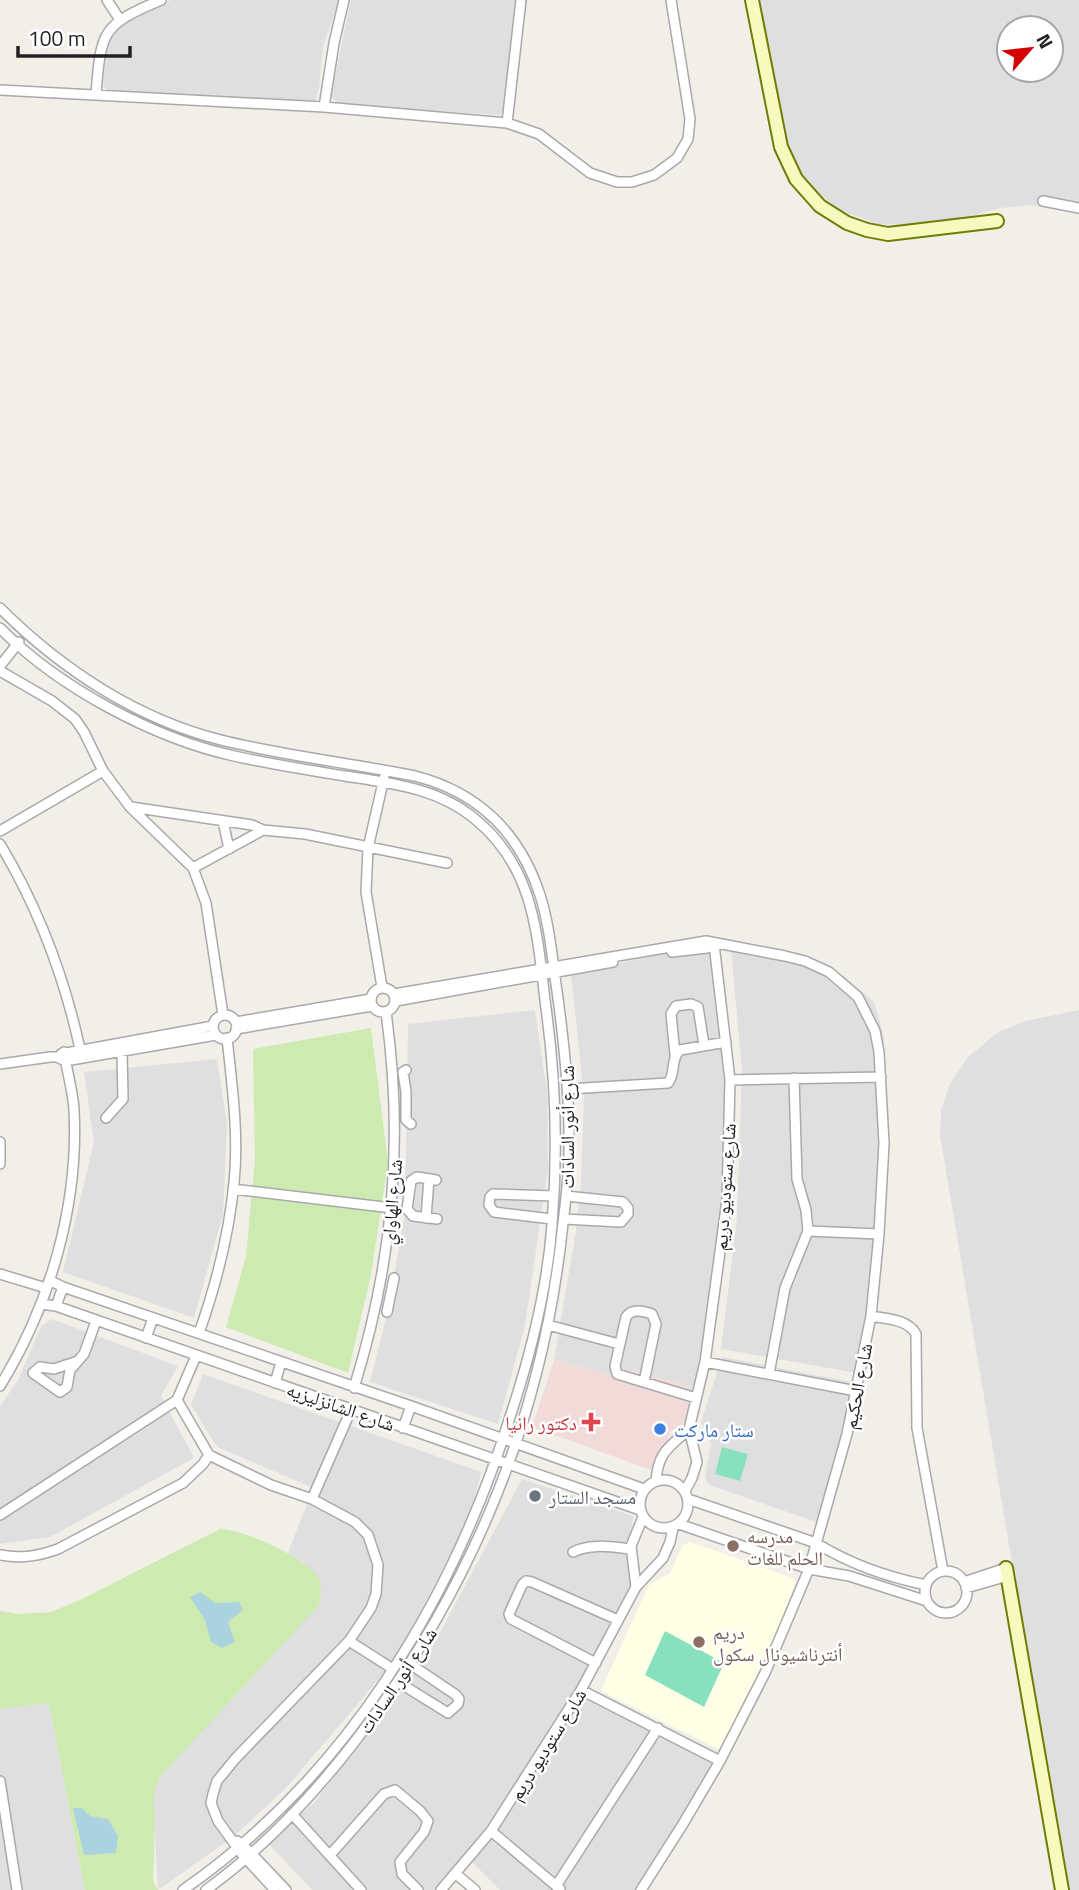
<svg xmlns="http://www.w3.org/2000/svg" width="1079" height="1890" font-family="'Titillium Web','Noto Naskh Arabic',sans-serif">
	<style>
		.residential { fill: #e0dfdf; fill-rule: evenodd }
		.commercial { fill: #f2dad9 }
		.education { fill: #ffffe5 }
		.grass { fill: #cdebb0 }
		.pitch { fill: #88e0be }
		.water { fill: #aad3df }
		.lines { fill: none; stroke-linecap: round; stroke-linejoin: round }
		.street-casing { stroke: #a9a9a9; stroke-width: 12 }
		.secondary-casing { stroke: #707d05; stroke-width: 16 }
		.street { stroke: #fff; stroke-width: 9 }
		.secondary { stroke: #f7fabf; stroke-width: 12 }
		.health-dot { fill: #e0444e; stroke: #fff; stroke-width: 2.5 }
		.shop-dot { fill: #3f7fe0; stroke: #fff; stroke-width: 2.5 }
		.worship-dot { fill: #6b7280; stroke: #fff; stroke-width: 2.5 }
		.education-dot { fill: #8d6e63; stroke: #fff; stroke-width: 2.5 }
		.labels { text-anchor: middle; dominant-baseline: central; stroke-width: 5; stroke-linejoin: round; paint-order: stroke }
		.street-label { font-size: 19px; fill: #222; stroke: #fff }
		.health-label { font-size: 19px; fill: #be3a42; stroke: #fff; text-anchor: end }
		.shop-label { font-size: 19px; fill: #366cbe; stroke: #fff; text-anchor: start }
		.worship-label { font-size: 19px; fill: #5b616d; stroke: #fff; text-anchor: start }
		.education-label { font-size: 19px; fill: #785e54; stroke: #fff; text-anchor: start }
	</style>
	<rect width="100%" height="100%" fill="#f2efe9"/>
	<path class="residential" d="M171,0H339L323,46L319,88L316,100L310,102L108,91L103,86L106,46L117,29L143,11Z
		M351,0H519L504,108L500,115L341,105L335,101L331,95Z
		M755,0H1079V213L1029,205L1001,208L963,218L912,225L876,224L840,210L810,186L787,155ZM1009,28H1051V70H1009Z
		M693,947L717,949L727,1026L730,1159L700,1389L619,1368L614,1376L554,1360L576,1231L581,1184L584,1096L571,974Z
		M731,950L790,955L844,976L874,1002L884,1036L886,1150L863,1374L721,1349L737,1218L742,1069Z
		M535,1010L547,1092L548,1168L525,1326L498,1424L370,1382L387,1315L405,1213L408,1024Z
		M1079,1010V1890H1067L940,1135L941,1110L950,1084L968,1057L998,1032L1026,1021Z
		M217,1059L227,1124L223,1214L194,1318L63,1272L94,1142L84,1072Z
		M52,1319L178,1366L161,1396L194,1458L50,1537L0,1544V1406L18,1380L41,1326Z
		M722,1357L857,1383L820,1523L709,1485L705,1477L711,1443L701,1422Z
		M203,1374L481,1472L471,1514L396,1659L285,1789L233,1837L158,1890L153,1798L159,1778L201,1730L304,1563L288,1553L313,1488L217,1447L191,1405Z
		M522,1479L633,1516L631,1542L637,1564L626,1601L583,1684L721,1754L640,1890H500L467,1857L434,1890H312L267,1842L314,1803L428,1655Z
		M49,1703L85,1890H0V1709Z"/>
	<path class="commercial" d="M554,1360L614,1376L619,1368L700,1389L690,1418L670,1432L657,1467L651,1470L532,1427Z"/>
	<path class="education" d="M690,1542L793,1578L795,1582L781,1627L759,1675L723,1746L718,1749L603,1692L601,1690L649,1585L670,1573L683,1545Z"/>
	<path class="grass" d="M371,1028L388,1163L371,1275L348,1373L226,1327L246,1256L255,1161L253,1049Z
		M220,1529C243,1529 305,1557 318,1577C323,1585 320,1596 319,1605L159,1778L153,1798L155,1818L153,1881L158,1890H85L49,1703L0,1709V1611L18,1614L51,1612L80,1600Z"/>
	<path class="pitch" d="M722,1447L748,1454L740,1481L715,1474Z
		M665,1631L724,1663L704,1707L645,1675Z"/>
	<path class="water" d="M200,1592L215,1603L239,1602L243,1610L228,1622L235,1642L222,1648L211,1642L205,1620L190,1597Z
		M73,1808H82L90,1816L108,1819L118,1836L116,1853L84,1855Z"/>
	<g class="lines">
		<defs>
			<path id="street" d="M107,0L120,20
				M0,90L324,107L507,123L539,134L590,173L617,182H632L654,175L677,158L688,139L690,119L671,0
				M96,94C101,32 101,25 161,0
				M324,107L334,43L344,0
				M507,123L521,0
				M1043,201L1079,208
				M0,608C61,669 137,719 221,740C285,756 351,763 415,776C478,792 520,833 540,895C549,923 552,955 556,984C564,1040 570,1095 569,1152C569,1176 566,1199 563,1223C545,1402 481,1567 376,1713C328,1780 272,1842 206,1890
				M0,628C58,687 153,738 234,756C270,764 308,770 345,776C391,783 438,788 475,819C536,869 537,937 546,1008C556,1081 558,1152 552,1225C547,1292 530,1357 509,1420C451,1604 344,1778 183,1890
				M0,666L19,642
				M0,671L52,701L75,719L84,732L103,771L130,807L193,868L206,903L223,1015
				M131,807L252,825L263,830L305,834L447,863
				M223,821L229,849
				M0,831L103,771
				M0,844C39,909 64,975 80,1049
				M193,868L263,830
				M672,952L707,948L714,944
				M382,987L366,892L368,848L384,778
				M371 1000a12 12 0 1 1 24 0a12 12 0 1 1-24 0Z
				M394,994L706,941L785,956L805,961L829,972L858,997L875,1031L879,1052L884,1143L879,1234L871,1316L847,1434L809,1569L765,1673L720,1761L683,1824L641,1890
				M396,1001L613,962
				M213 1027a12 12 0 1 1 24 0a12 12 0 1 1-24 0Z
				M236,1022L371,999
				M236,1029L372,1006
				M61,1054L213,1026
				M675,1054L671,1014L676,1006L691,1004L698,1007L704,1045
				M0,1064L50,1057H57L65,1061L216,1035
				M406,1070L403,1072L406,1092V1120L411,1124
				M730,1080L881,1077
				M568,1089L668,1083C676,1074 670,1059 680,1050L726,1042
				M106,1118L123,1099L122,1051
				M0,1142V1164
				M436,1180L417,1177L411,1181L407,1209L413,1216L437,1219
				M233,1189L392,1208
				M426,1218L429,1179
				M552,1219L494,1212L489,1205L490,1197L493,1194L554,1196
				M564,1219L621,1222L628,1214V1208L623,1202L566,1196
				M808,1231L879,1234
				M0,1274L46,1288
				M49,1280L63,1287L411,1406L644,1489
				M41,1304L56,1306L640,1510
				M56,1306L63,1287
				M387,1312L394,1278
				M871,1316C886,1319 908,1319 916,1334L917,1428L943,1571
				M548,1325L619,1344
				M199,1333C216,1285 229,1234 234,1183C239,1135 232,1085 227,1038
				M146,1338L153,1318
				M196,1356L177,1400L209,1455L271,1485L312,1499L355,1522L368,1535L378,1565L376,1594L371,1608L349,1641L235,1759L217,1781L213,1794L211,1803L218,1821L242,1854L275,1890
				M75,1362L54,1369L40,1367L33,1373L60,1392L67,1387L70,1370L84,1354L96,1321
				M705,1362L856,1391
				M769,1374L785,1288L808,1231L806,1210L797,1179L794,1078
				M644,1382L656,1324L652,1314C643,1311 632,1308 626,1317L615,1366L617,1374L696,1398
				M275,1383L281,1362
				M0,1386C50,1305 79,1205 74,1110C73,1091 67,1072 64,1052
				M354,1388C393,1261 404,1143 386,1012
				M403,1428L411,1406
				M640 1504a24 24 0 1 1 48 0a24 24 0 1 1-48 0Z
				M656,1481C658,1451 670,1447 689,1429
				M685,1491L692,1478L697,1462L689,1429L705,1362L727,1200L730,1080L714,944
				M312,1499L351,1410
				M688,1499L816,1543C850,1564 887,1577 926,1585
				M0,1515L177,1400
				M679,1524L809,1569L849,1576L927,1601
				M573,1552C590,1543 612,1547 631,1549
				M0,1555C22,1559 38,1556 58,1549L183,1483L203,1464L209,1455
				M925 1592a21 21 0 1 1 42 0a21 21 0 1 1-42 0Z
				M964,1582L1006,1568
				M636,1587L631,1546L643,1517
				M966,1588L1008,1576
				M349,1641L393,1669
				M596,1663L511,1619L509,1614L522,1585L526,1581L532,1582L618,1620
				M398,1682L448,1713L458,1704L459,1699L456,1695L410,1664
				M581,1690L720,1761
				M0,1781L17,1890
				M292,1814L361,1890
				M491,1831L560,1889
				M237,1841L249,1851L286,1890
				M330,1855L384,1794L395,1790L420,1811L428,1821L424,1832L400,1862L402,1874L418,1890
				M456,1874L475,1890
				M556,1886L658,1728
				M441,1890L491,1831L581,1690L636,1587L663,1558L670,1542L673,1528"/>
			<path id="secondary" d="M752,0L781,147L796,179L820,206L847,223L867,230L888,234L997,221
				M1006,1568L1062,1890"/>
		</defs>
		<use href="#street" class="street-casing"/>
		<use href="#secondary" class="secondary-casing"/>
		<use href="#street" class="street"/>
		<use href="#secondary" class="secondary"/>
	</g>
	<path class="health-dot" d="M587.5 1411.5h7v7h7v7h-7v7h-7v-7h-7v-7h7z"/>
	<circle class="shop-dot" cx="660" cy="1429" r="7"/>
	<circle class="worship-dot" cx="535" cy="1496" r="7"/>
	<g class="education-dot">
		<circle cx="733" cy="1546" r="7"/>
		<circle cx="699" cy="1642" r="7"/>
	</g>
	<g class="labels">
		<g class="street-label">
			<text transform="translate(566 1127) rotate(-90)">شارع أنور السادات</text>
			<text transform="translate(724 1187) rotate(-86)">شارع ستوديو دريم</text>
			<text transform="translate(391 1202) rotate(-85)">شارع الهاواي</text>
			<text transform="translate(857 1386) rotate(-79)">شارع الحكيم</text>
			<text transform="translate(341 1406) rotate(19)">شارع الشانزليزيه</text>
			<text transform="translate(397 1680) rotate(-56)">شارع أنور السادات</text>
			<text transform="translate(547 1744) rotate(-58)">شارع ستوديو دريم</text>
		</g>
		<g class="health-label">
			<text x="577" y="1422">دكتور رانيا</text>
		</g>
		<g class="shop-label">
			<text x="674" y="1429">ستار ماركت</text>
		</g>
		<g class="worship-label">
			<text x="549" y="1496">مسجد الستار</text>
		</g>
		<g class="education-label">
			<text x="747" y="1535">مدرسه<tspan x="747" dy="22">الحلم للغات</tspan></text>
			<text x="713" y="1631">دريم<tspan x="713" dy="22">أنترناشيونال سكول</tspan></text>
		</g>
	</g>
	<g transform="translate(1030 49) rotate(62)"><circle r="33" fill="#ffffff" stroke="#a7a7a7" stroke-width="2"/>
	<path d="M0-5L12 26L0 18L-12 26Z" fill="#d40000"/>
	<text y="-10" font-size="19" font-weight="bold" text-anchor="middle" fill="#222222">N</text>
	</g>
	<path d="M18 46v10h112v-10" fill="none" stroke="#222222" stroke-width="3.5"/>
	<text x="28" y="46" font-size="21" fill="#222222" stroke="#ffffff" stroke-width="5" paint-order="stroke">100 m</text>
</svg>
